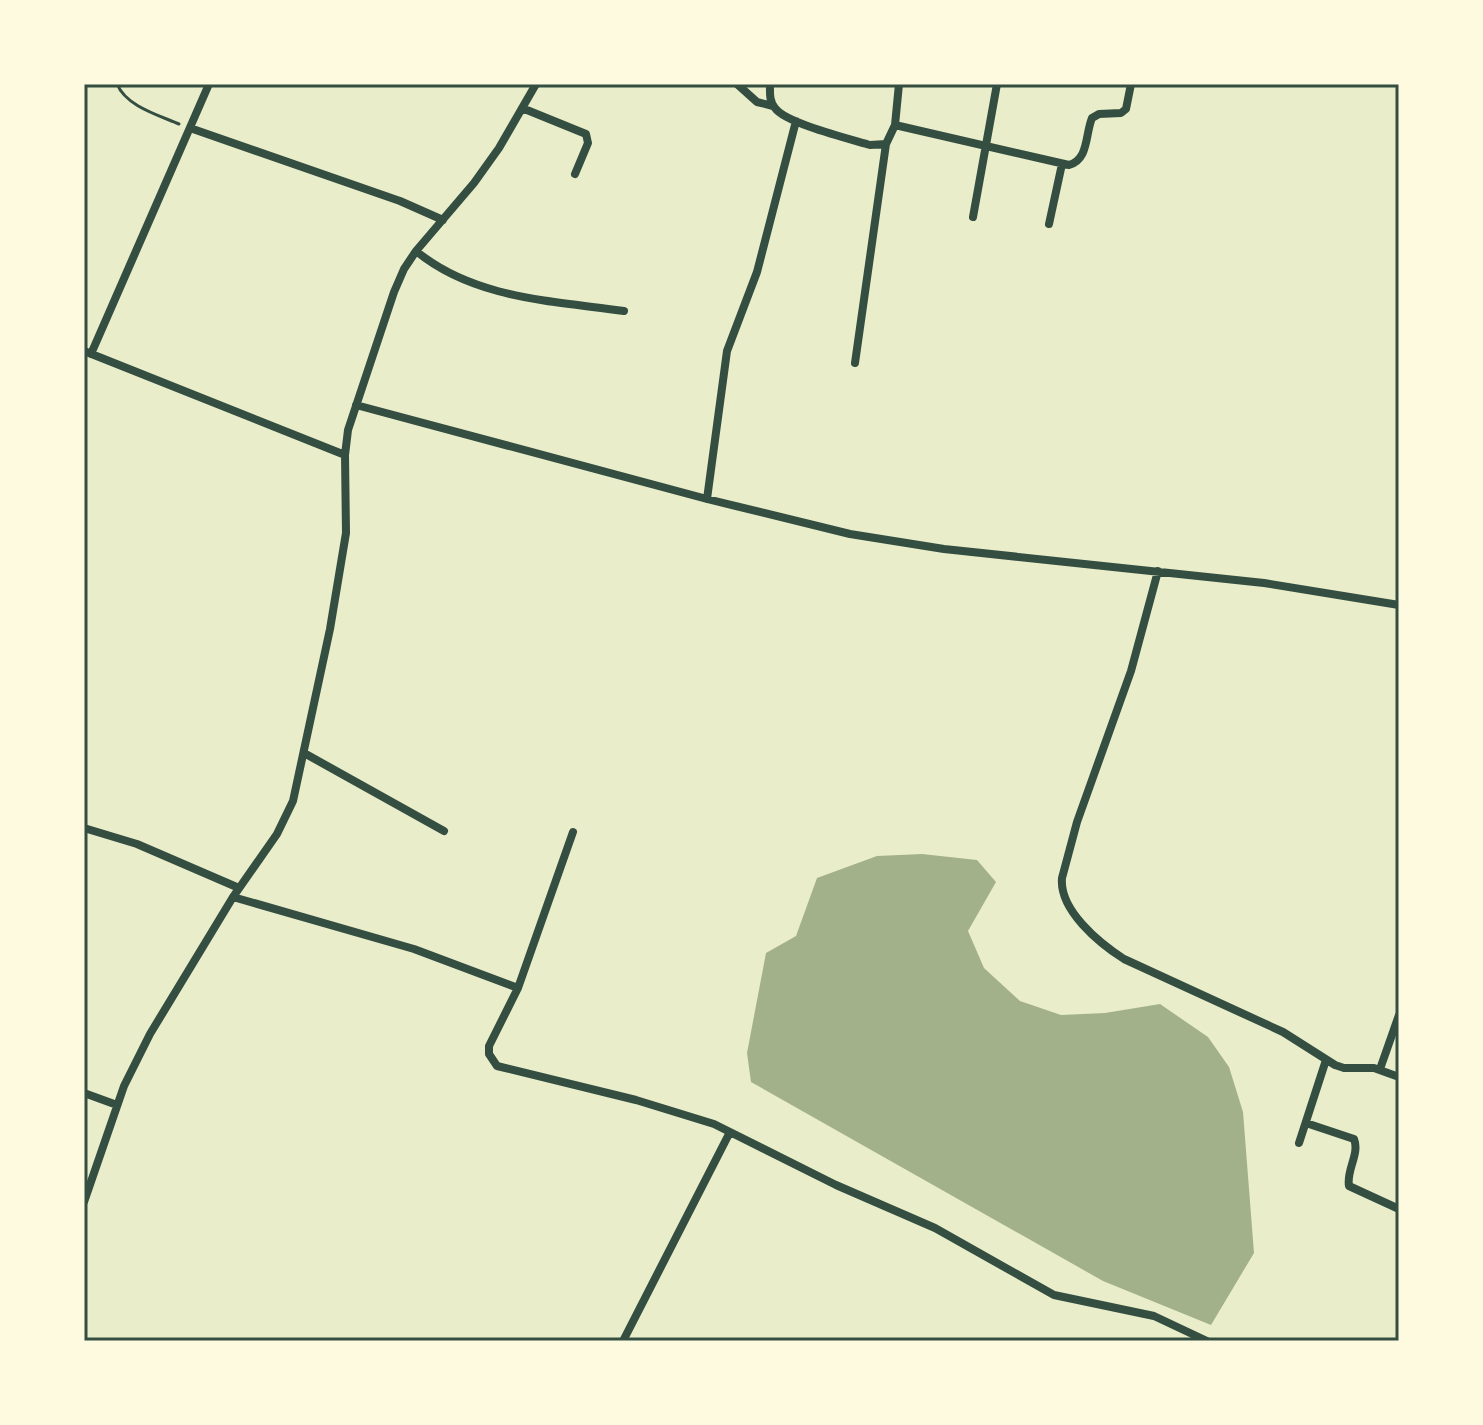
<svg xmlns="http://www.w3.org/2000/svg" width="1483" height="1425" font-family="'DejaVu Sans',sans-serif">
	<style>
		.water { fill: #a3b18a }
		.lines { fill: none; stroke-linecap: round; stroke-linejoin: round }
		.path { stroke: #344e41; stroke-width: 3 }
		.minor { stroke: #344e41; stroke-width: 8 }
		.neatline { fill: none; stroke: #344e41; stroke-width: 3 }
	</style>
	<rect width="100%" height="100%" fill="#e9edc9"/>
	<path class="water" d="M922,854L977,860L996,882L968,931L984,968L1020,1001L1061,1015L1105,1013L1160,1004L1208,1037L1229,1067L1243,1112L1254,1253L1211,1325L1103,1281L751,1082L747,1053L766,953L796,936L817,878L877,856Z"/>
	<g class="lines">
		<path class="path" d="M117,84C126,106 158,115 179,124"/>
		<path class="minor" d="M737,84L757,102L773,106
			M770,84C770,93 769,101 775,108C785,123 850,139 870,145L886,144L895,125L899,84
			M522,108L586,134L588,143L575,174
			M895,125L1069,165C1089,159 1085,135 1092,118L1099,114L1121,113L1126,109L1131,84
			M190,128L400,201L443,220
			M973,217L997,84
			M1049,224L1062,164
			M416,251C474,299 553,301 624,311
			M84,351L345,455
			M91,354L209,84
			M855,363L886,144
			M356,405L707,499L850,534L944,549L1264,583L1399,605
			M707,499L727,351L757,272L796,121
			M1158,571L1131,671L1077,822L1062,878C1059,910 1099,943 1124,959L1283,1032L1335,1065L1344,1068H1374L1399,1077
			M304,753L444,831
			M84,828L137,844L239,888
			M233,897L414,949L518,988L489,1046V1054L497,1066L636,1100L714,1124L836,1185L935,1228L1054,1295L1154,1316L1207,1341
			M518,988L573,832
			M1380,1069L1399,1015
			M84,1093L117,1105
			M1306,1123L1354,1139C1360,1154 1346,1170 1349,1186L1399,1209
			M1299,1143L1326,1060
			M84,1202L124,1086L150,1034L233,897L277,834L293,801L330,629L346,533L345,455L348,430L394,292L404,269L416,251L474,183L499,148L536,84
			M623,1341L730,1132"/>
	</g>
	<rect width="1483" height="1425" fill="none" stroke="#fefae0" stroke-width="172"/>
	<rect x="86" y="86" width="1311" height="1253" class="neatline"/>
</svg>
